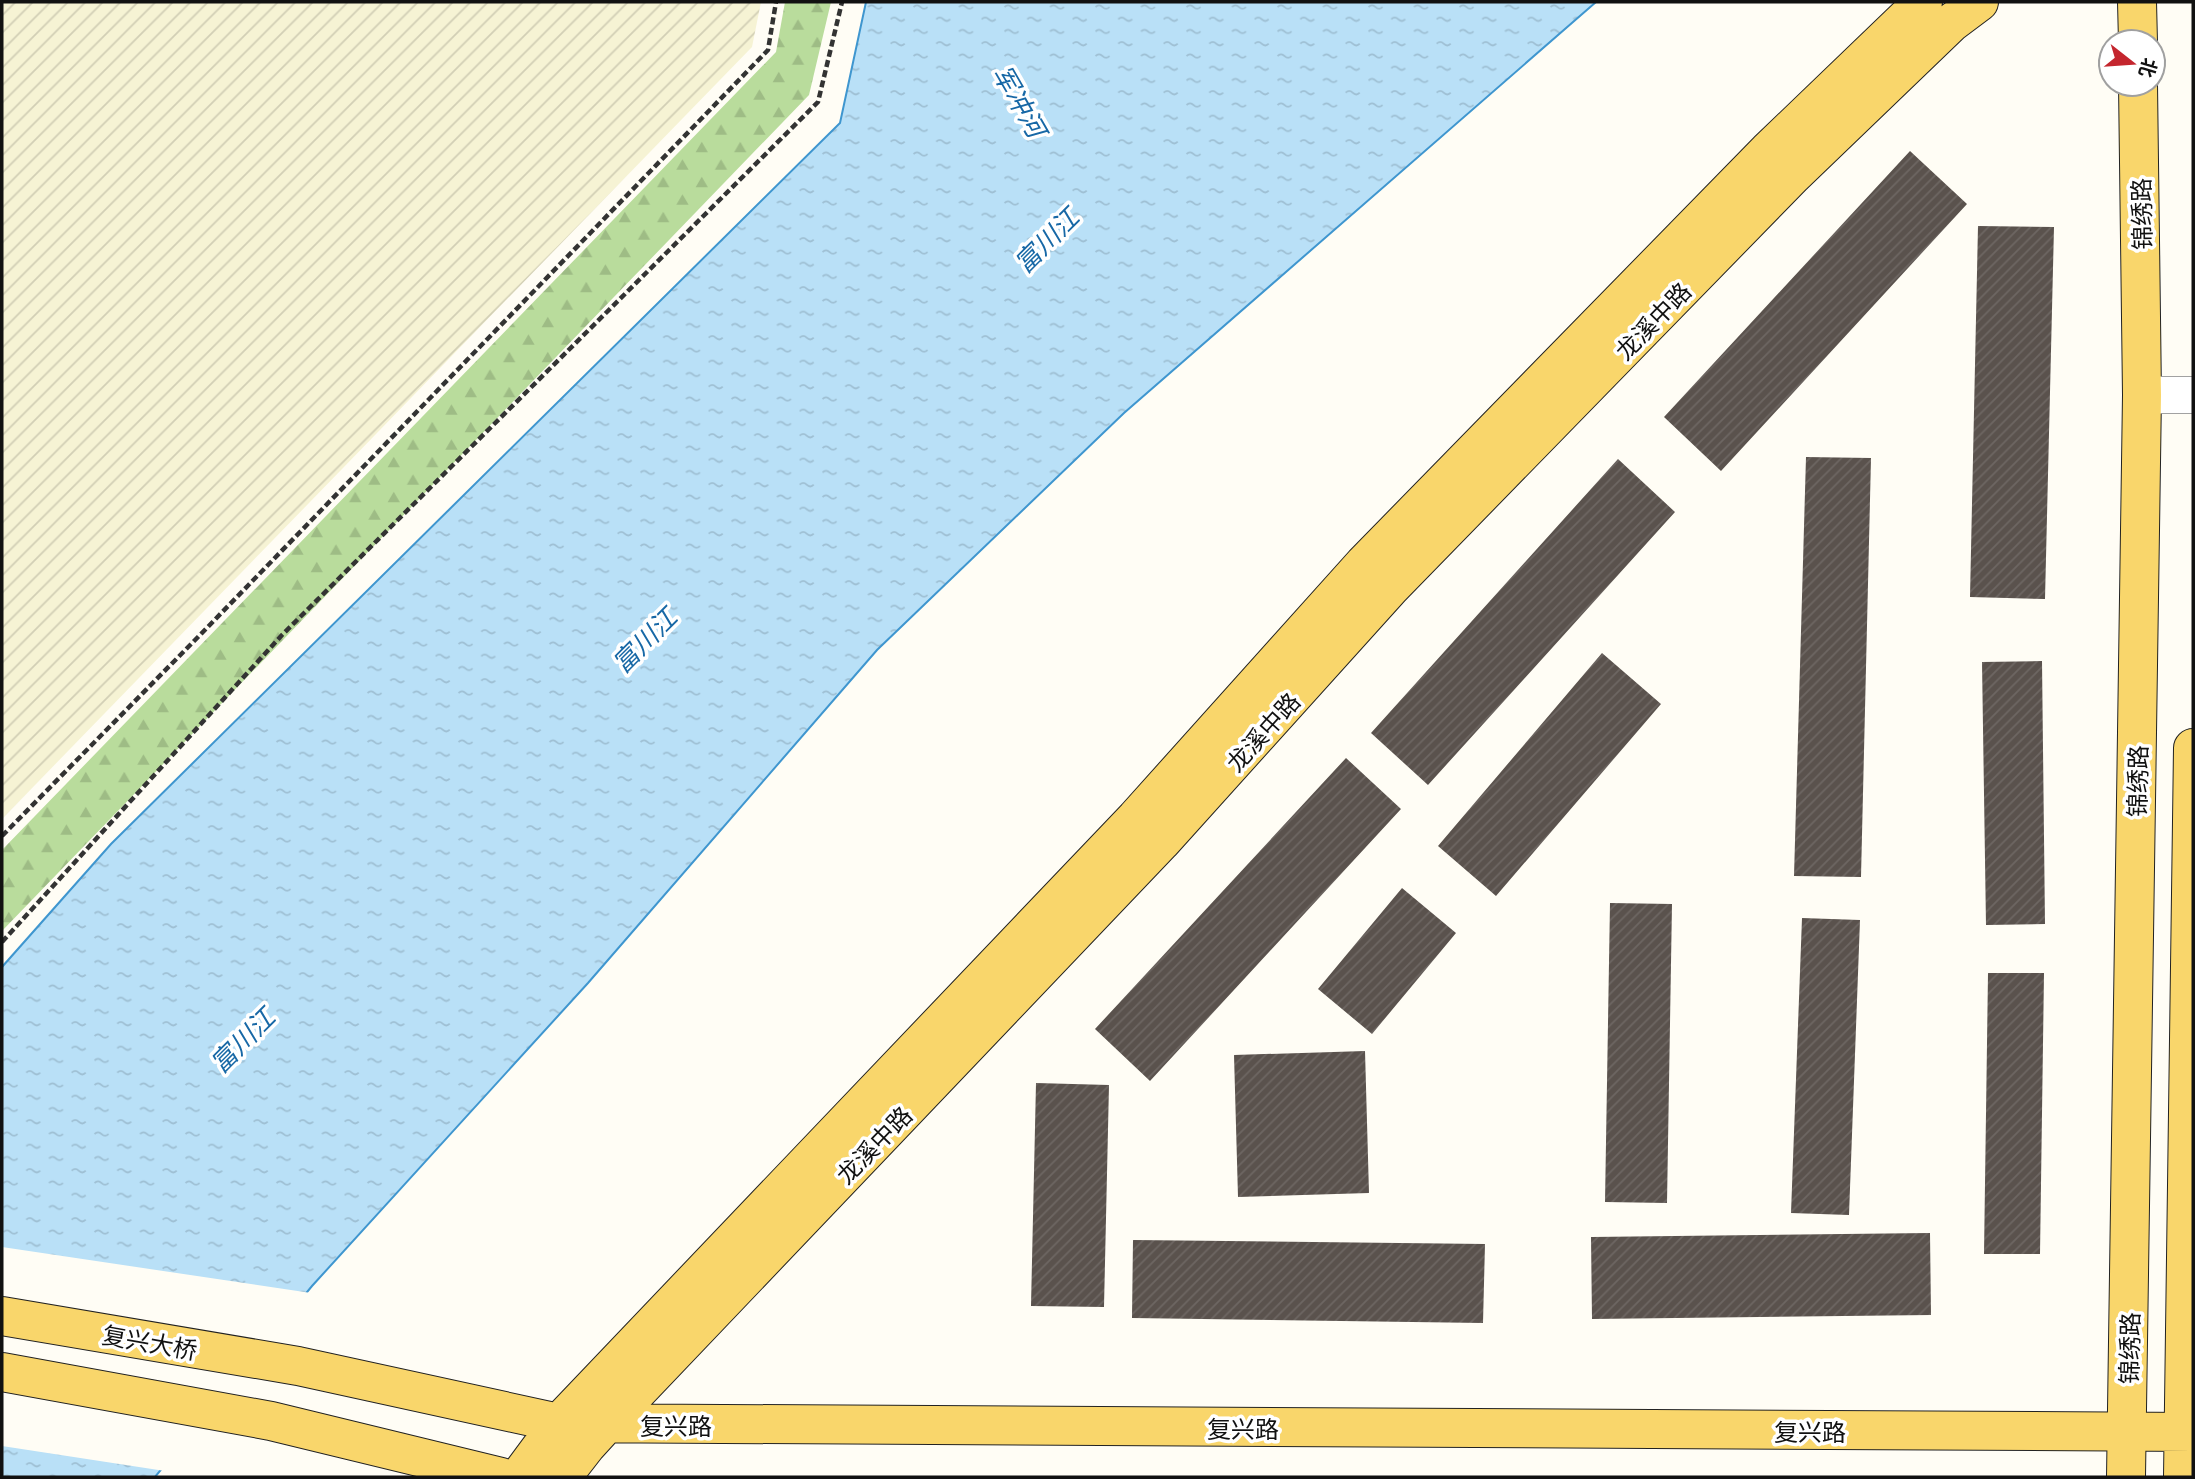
<svg xmlns="http://www.w3.org/2000/svg" width="2195" height="1479" font-family="Georgia,'Noto Sans SC',serif">
	<style>
		.farmland { fill: url(#farmland-furrows) }
		.forest { fill: url(#forest-firs) }
		.water { fill: url(#water-ripples); stroke: #3f96cf; stroke-width: 2 }
		.pier { fill: #fffdf5 }
		.building { fill: url(#building-hatch) }
		.lines { fill: none; stroke-linecap: round; stroke-linejoin: round }
		.minor-casing { stroke: #444; stroke-width: 38 }
		.major-casing { stroke: #222; stroke-width: 40 }
		.path { stroke: #333; stroke-width: 4.5; stroke-dasharray: 7 3.5; stroke-linecap: butt }
		.minor { stroke: #fff; stroke-width: 37 }
		.major { stroke: #f9d66b; stroke-width: 38 }
		.labels { text-anchor: middle; dominant-baseline: central; stroke-width: 7; stroke-linejoin: round; paint-order: stroke }
		.street-label { font-size: 24px; fill: #111; stroke: #fff }
		.water-label { font-size: 26px; font-style: italic; fill: #1768a6; stroke: #fff }
	</style>
	<defs>
		<pattern id="farmland-furrows" width="10" height="10" patternUnits="userSpaceOnUse" patternTransform="scale(1.75)"><rect width="10" height="10" fill="#f6f3d4"/><path d="M-1 1l2-2M0 10L10 0M9 11l2-2" fill="none" stroke="#d2cfb5"/></pattern>
		<pattern id="forest-firs" width="22" height="20" patternUnits="userSpaceOnUse" patternTransform="scale(1.75)"><rect width="22" height="20" fill="#b9dc9c"/><path d="M5 1l3.5 6h-7zM16 11l3.5 6h-7z" fill="#9ebc85"/></pattern>
		<pattern id="water-ripples" width="26" height="14" patternUnits="userSpaceOnUse" patternTransform="scale(1.75)"><rect width="26" height="14" fill="#b9e0f7"/><path d="M2 4q2-2 4 0t4 0M15 11q2-2 4 0t4 0" fill="none" stroke="#9ebfd3"/></pattern>
		<pattern id="building-hatch" width="6" height="6" patternUnits="userSpaceOnUse" patternTransform="scale(1.75)"><rect width="6" height="6" fill="#5a524d"/><path d="M-1 1l2-2M0 6l6-6M5 7l2-2" fill="none" stroke="#6d6662"/></pattern>
	</defs>
	<rect width="100%" height="100%" fill="#fffdf5"/>
	<path class="farmland" d="M2,2H761L752,47L2,819Z"/>
	<path class="forest" d="M785,2H831L809,95L2,931V850L776,52Z"/>
	<path class="water" d="M866,2H1596L1124,413L877,650L588,983L312,1286L155,1477H2V967L111,844L840,123Z"/>
	<path class="pier" d="M2,1247L311,1293L165,1471L2,1446Z"/>
	<path class="building" d="M1910,151L1967,204L1721,471L1664,417Z
		M1978,226L2054,227L2045,599L1970,597Z
		M1806,457L1871,458L1861,877L1794,876Z
		M1618,459L1675,512L1428,785L1371,733Z
		M1602,653L1661,704L1496,896L1438,846Z
		M2042,661L2045,924L1986,925L1982,662Z
		M1346,758L1401,809L1150,1081L1095,1029Z
		M1402,888L1456,933L1372,1034L1318,989Z
		M1610,903L1672,904L1667,1203L1605,1202Z
		M1802,918L1860,920L1849,1215L1791,1213Z
		M1988,973H2044L2040,1254H1984Z
		M1365,1051L1369,1193L1238,1197L1234,1055Z
		M1036,1083L1109,1085L1104,1307L1031,1306Z
		M1930,1233L1931,1315L1592,1319L1591,1237Z
		M1133,1240L1485,1244L1483,1323L1132,1318Z"/>
	<g class="lines">
		<defs>
			<path id="minor" d="M2142,395H2193"/>
			<path id="major" d="M2137,2L2138,42
				M2,1316L298,1366L559,1423L2193,1432
				M2,1372L271,1421L501,1477
				M519,1477L559,1423L1136,818L1364,564L1768,151L1923,2
				M562,1477L586,1446L607,1423L1161,842L1390,588L1793,175L1951,23L1979,2
				M2126,1477L2142,395L2138,84
				M2183,1477L2193,748"/>
		</defs>
		<use href="#minor" class="minor-casing"/>
		<use href="#major" class="major-casing"/>
		<path class="path" d="M2,836L200,635L768,50L776,2
			M2,942L282,635L818,102L842,2"/>
		<use href="#minor" class="minor"/>
		<use href="#major" class="major"/>
	</g>
	<g class="labels">
		<g class="street-label">
			<text transform="translate(2140 214) rotate(-91)">锦绣路</text>
			<text transform="translate(1652 320) rotate(-46)">龙溪中路</text>
			<text transform="translate(1262 731) rotate(-48)">龙溪中路</text>
			<text transform="translate(2136 781) rotate(-89)">锦绣路</text>
			<text transform="translate(873 1144) rotate(-46)">龙溪中路</text>
			<text transform="translate(150 1341) rotate(10)">复兴大桥</text>
			<text transform="translate(2128 1348) rotate(-89)">锦绣路</text>
			<text x="676" y="1424">复兴路</text>
			<text x="1243" y="1427">复兴路</text>
			<text x="1810" y="1430">复兴路</text>
		</g>
		<g class="water-label">
			<text transform="translate(1021 100) rotate(60)">军冲河</text>
			<text transform="translate(1045 239) rotate(-45)">富川江</text>
			<text transform="translate(643 639) rotate(-45)">富川江</text>
			<text transform="translate(241 1039) rotate(-45)">富川江</text>
		</g>
	</g>
	<rect width="2195" height="1479" fill="none" stroke="#111111" stroke-width="7"/>
	<g transform="translate(2132 63) rotate(107)"><circle r="33" fill="#ffffff" stroke="#a0a0a0" stroke-width="2"/>
	<path d="M0-5L12 26L0 18L-12 26Z" fill="#c4262e"/>
	<text y="-10" font-size="19" font-weight="bold" text-anchor="middle" fill="#111111">北</text>
	</g>
</svg>
